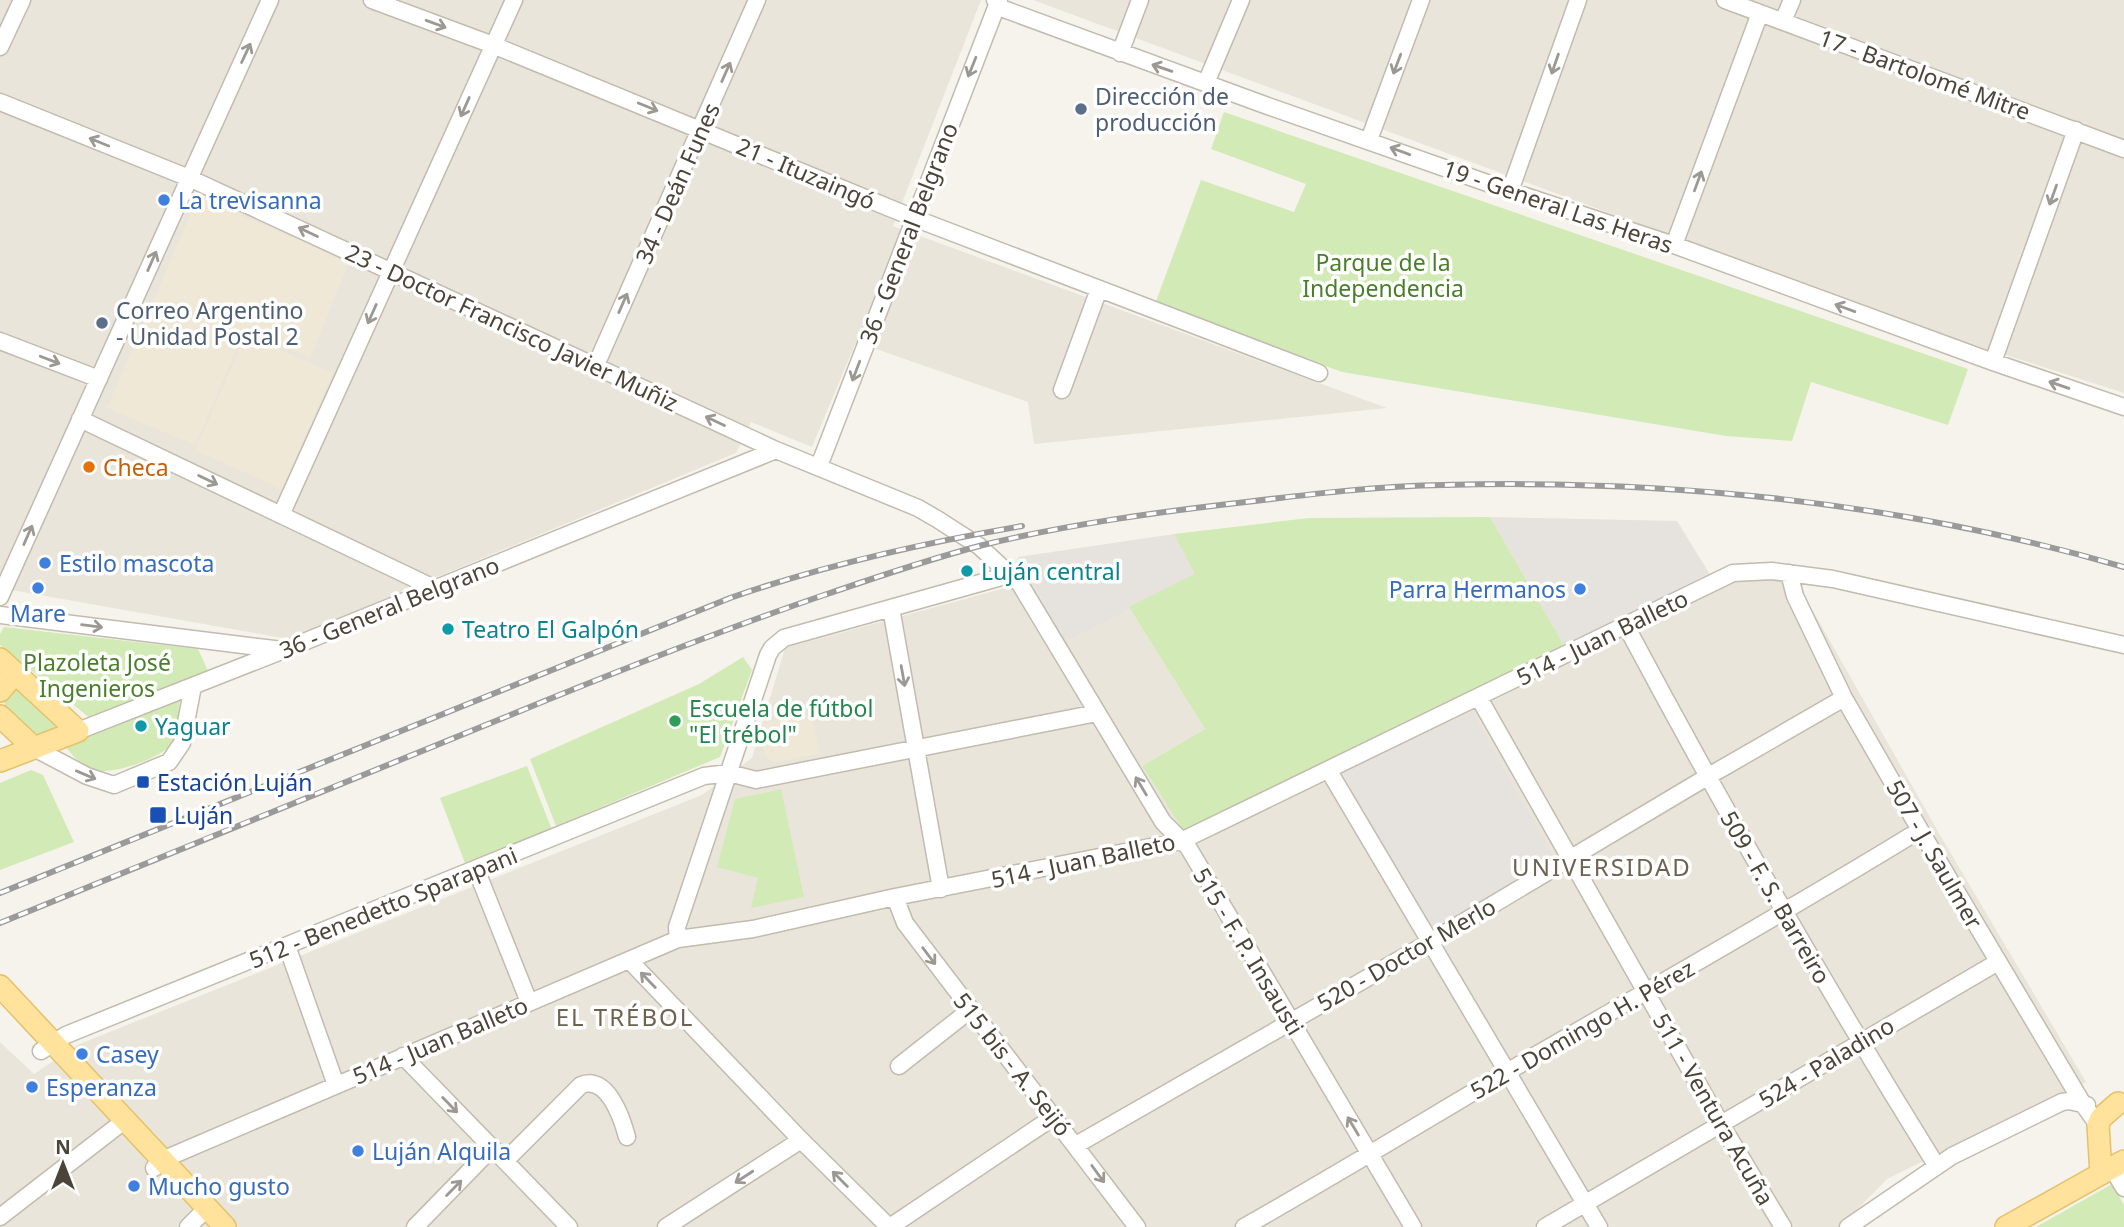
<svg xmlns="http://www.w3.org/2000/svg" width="2124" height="1227" font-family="'Noto Sans',sans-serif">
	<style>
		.residential { fill: #eae5da }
		.industrial { fill: #e6e2dd }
		.education { fill: #efe8d6 }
		.green { fill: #d2eab5 }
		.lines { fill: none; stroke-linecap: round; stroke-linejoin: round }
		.minor-casing { stroke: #c2bbae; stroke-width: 19 }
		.major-casing { stroke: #e6c16a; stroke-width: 24 }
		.minor { stroke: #fff; stroke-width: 16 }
		.major { stroke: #ffe39c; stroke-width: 21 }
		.rail-casing { stroke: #9a9a9a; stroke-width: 6 }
		.rail { stroke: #fff; stroke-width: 3.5; stroke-dasharray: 10; stroke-linecap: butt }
		.oneway { stroke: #9c9892 }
		.service-dot { fill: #5c6f8a; stroke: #fff; stroke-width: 2.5 }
		.shop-dot { fill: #3f7fe0; stroke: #fff; stroke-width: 2.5 }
		.food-dot { fill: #e8710a; stroke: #fff; stroke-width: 2.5 }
		.culture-dot { fill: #0f9aa8; stroke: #fff; stroke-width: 2.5 }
		.leisure-dot { fill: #2e9e5b; stroke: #fff; stroke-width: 2.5 }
		.transit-dot { fill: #1a4fb4; stroke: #fff; stroke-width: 2.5 }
		.labels { text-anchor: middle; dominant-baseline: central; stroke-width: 7; stroke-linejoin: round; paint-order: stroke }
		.street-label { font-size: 23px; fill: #4b4439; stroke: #fff }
		.service-label { font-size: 23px; fill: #4e5e75; stroke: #fff; text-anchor: start }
		.shop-label { font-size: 23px; fill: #366cbe; stroke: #fff; text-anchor: start }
		.park-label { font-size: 23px; fill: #4a7f2a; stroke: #fff }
		.food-label { font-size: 23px; fill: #c56008; stroke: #fff; text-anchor: start }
		.culture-label { font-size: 23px; fill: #0d838f; stroke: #fff; text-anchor: start }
		.leisure-label { font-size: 23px; fill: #27864d; stroke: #fff; text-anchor: start }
		.transit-label { font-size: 23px; fill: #164399; stroke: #fff; text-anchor: start }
		.neighbourhood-label { font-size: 24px; letter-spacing: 2px; fill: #6e6250; stroke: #fff }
	</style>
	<rect width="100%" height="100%" fill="#f6f3ec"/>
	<path class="residential" d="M0,0H981L893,226L1387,408L1034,444L1028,402L856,342L812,447L751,422L736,453L288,639L0,588Z
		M1033,0H2124V393L1909,324Z
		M1018,557L1065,642L1129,607L1205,729L1142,766L1183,830L1565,647L1709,573L1719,588L1730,582L1779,580L1809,604L1940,835L2086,1082L1887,1179L1840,1227H0V1042L34,1074L77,1045L702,795L752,758L785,648L1005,588Z"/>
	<path class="industrial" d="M1490,517L1677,521L1709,573L1565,647Z
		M1174,534L1196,574L1065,642L1018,557Z
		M1472,712L1556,861L1431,934L1342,771Z"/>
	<path class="education" d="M198,197L349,262L310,358L245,330L195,445L107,408Z
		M246,335L333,373L282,489L195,450Z
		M812,714L819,754L773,762L765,755L759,724Z"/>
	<path class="green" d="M1224,112L1968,369L1948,425L1811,382L1792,441L1726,436L1342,372L1155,304L1201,180L1294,212L1306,184L1211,149Z
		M1490,517L1565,647L1183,830L1142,766L1205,729L1129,607L1195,574L1174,534L1309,518Z
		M4,627L198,649L209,673L91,719L0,645V634Z
		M743,657L752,670L720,757L556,826L530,759L699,684Z
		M13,689H25L56,723L55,731L35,738L5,711L4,700Z
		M180,699C178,709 178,734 173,742C164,758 110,776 93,770C81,766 73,756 65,746Z
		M527,766L552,830L465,863L440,798Z
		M31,770L43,775L74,842L0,870V783Z
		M781,789L804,897L751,908L758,878L717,867L735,799Z
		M2112,1184L2124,1205V1227H2036Z"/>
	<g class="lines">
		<defs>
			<path id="minor" d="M372,0L493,45L914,218L1319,373
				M995,0L1001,8L1265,105L1510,191L1674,245L1993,362L2124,407
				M1725,0L2124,149
				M1783,21L1792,0
				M0,47L22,0
				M1120,53L1140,0
				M1206,83L1241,0
				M0,102L189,178L776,450L918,508L937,519L979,546L1020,584L1163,822L1188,847L1413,1227
				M1369,140L1421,0
				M1510,191L1578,0
				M1674,245L1760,13
				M0,341L99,379
				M1993,362L2076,130
				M596,365L757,0
				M1062,390L1099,289
				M80,419L436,589
				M819,466L999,0
				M281,515L514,0
				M1789,573L1795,596L1844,698L1920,830L2083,1104L2098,1125
				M0,597L270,0
				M891,608L941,889
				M0,615L282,650
				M1625,624C1723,808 1826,988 1936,1165
				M1479,698L1722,1126L1783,1227
				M78,731L284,650L776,450
				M34,748L87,776L114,785L169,762L182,743L193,686
				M1329,771L1599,1227
				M476,869L529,1002
				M895,897L905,923L1137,1227
				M678,939L677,927L768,655L772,648L784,638L1012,574
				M287,946L336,1085
				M629,960L801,1140L889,1227
				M41,1051L66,1035L704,776L729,773L756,780L1097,713
				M403,1056L569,1227
				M899,1066L970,1010
				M1076,1145L1430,942L1707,777L1844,698
				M505,1161L581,1085C607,1074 622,1118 627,1137
				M154,1168L162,1160L678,939L753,929L895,897L1181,841L1733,573L1772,571L1833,579L2124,645
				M2112,1168L2124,1188
				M0,1217L124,1121
				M188,1227L207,1208
				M415,1227L492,1148
				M666,1227L801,1140
				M890,1227L1052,1118
				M1244,1227C1343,1171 1439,1112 1536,1055C1664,981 1793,908 1920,830
				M1545,1227L1998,962
				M1848,1227L1952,1156L2062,1102L2069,1101L2087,1105"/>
			<path id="major" d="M0,659L78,731L0,761
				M0,691L15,673
				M0,716L34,748
				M0,986L225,1227
				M2101,1174L2098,1125L2101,1118L2118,1103
				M2006,1227L2124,1161"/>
		</defs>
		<use href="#minor" class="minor-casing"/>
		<use href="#major" class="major-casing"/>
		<use href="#minor" class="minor"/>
		<use href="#major" class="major"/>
		<defs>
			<path id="rail" d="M0,893L730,598C824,565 923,543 1022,526
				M0,923C168,854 336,786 503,718C610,674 716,632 824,595C877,577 929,559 983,545C1069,524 1158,512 1246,502C1312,494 1378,486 1444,485C1675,479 1903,503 2124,567"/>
		</defs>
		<use href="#rail" class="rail-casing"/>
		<use href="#rail" class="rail"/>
	</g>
	<defs><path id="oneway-shaft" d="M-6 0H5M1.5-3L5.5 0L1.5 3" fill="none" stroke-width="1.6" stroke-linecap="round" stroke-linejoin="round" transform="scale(1.75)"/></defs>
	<g class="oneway">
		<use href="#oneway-shaft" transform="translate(436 24) rotate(20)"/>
		<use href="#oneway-shaft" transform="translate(246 53) rotate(-65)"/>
		<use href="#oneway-shaft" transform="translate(1397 64) rotate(111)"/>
		<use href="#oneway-shaft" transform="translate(1555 64) rotate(109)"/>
		<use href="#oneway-shaft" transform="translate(972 67) rotate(112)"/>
		<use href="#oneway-shaft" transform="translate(1162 68) rotate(-161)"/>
		<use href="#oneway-shaft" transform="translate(726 72) rotate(-66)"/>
		<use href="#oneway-shaft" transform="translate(465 107) rotate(114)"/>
		<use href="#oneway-shaft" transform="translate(648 107) rotate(22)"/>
		<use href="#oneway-shaft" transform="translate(99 142) rotate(-158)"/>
		<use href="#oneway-shaft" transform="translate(1400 151) rotate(-160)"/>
		<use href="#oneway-shaft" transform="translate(1698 181) rotate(-70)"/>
		<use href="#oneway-shaft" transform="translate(2053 195) rotate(110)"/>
		<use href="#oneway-shaft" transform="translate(308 232) rotate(-155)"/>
		<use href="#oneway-shaft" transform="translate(152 261) rotate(-66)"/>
		<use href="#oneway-shaft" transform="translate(623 303) rotate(-66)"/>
		<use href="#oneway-shaft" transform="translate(1845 308) rotate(-160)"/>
		<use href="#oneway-shaft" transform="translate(372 314) rotate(114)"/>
		<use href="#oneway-shaft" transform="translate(50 360) rotate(21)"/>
		<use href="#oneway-shaft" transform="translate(856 371) rotate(111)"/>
		<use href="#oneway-shaft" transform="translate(2059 385) rotate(-161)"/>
		<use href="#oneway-shaft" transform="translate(715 421) rotate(-155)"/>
		<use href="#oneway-shaft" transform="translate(208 480) rotate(26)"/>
		<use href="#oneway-shaft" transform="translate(28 535) rotate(-66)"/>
		<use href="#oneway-shaft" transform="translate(92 626) rotate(7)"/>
		<use href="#oneway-shaft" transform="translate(903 676) rotate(80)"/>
		<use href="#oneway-shaft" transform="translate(86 775) rotate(23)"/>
		<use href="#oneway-shaft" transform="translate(1141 786) rotate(-121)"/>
		<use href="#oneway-shaft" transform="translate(929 956) rotate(53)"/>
		<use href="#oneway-shaft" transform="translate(648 980) rotate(-134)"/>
		<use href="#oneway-shaft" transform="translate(450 1105) rotate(46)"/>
		<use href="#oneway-shaft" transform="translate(1353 1126) rotate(-121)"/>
		<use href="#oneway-shaft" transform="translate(1098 1174) rotate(54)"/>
		<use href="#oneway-shaft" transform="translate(744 1177) rotate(147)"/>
		<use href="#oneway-shaft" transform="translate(840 1179) rotate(-135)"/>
		<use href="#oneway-shaft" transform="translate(454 1188) rotate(-45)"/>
	</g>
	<g class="service-dot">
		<circle cx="1081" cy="109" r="7"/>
		<circle cx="102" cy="323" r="7"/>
	</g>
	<g class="shop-dot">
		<circle cx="164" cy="200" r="7"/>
		<circle cx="45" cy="563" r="7"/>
		<circle cx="38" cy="588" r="7"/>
		<circle cx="1580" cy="589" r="7"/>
		<circle cx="82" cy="1054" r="7"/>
		<circle cx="32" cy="1087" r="7"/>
		<circle cx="358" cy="1151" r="7"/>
		<circle cx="134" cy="1186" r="7"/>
	</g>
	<circle class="food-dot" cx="89" cy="467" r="7"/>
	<g class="culture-dot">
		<circle cx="967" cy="571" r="7"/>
		<circle cx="448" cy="629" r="7"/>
		<circle cx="141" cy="726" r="7"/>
	</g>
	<circle class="leisure-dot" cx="675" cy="721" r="7"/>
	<g class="transit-dot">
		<rect x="136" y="775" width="14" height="14" rx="3.5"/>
		<rect x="149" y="806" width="18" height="18" rx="3.5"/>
	</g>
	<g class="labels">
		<g class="street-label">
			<text transform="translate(1925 74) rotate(20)">17 - Bartolomé Mitre</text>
			<text transform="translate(806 173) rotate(23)">21 - Ituzaingó</text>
			<text transform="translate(677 183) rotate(-66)">34 - Deán Funes</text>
			<text transform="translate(1558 206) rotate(19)">19 - General Las Heras</text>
			<text transform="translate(908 233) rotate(-69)">36 - General Belgrano</text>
			<text transform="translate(512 327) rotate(25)">23 - Doctor Francisco Javier Muñiz</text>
			<text transform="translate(389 607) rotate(-22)">36 - General Belgrano</text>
			<text transform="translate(1602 637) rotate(-26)">514 - Juan Balleto</text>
			<text transform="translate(1935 854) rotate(60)">507 - J. Saulmer</text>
			<text transform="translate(1083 860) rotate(-12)">514 - Juan Balleto</text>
			<text transform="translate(1776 897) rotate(60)">509 - F. S. Barreiro</text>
			<text transform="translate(383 907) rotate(-22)">512 - Benedetto Sparapani</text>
			<text transform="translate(1249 951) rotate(59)">515 - F. P. Insausti</text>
			<text transform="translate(1406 954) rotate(-30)">520 - Doctor Merlo</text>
			<text transform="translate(1582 1029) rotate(-30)">522 - Domingo H. Pérez</text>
			<text transform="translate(440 1040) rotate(-23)">514 - Juan Balleto</text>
			<text transform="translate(1826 1062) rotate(-31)">524 - Paladino</text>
			<text transform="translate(1013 1064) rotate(52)">515 bis - A. Seijó</text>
			<text transform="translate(1714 1109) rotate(60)">511 - Ventura Acuña</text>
		</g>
		<g class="service-label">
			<text x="1095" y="96">Dirección de<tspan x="1095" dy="26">producción</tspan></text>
			<text x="116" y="310">Correo Argentino<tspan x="116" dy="26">- Unidad Postal 2</tspan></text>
		</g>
		<g class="shop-label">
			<text x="178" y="200">La trevisanna</text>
			<text x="59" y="563">Estilo mascota</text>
			<text x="1566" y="589" text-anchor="end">Parra Hermanos</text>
			<text x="38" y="613" text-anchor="middle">Mare</text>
			<text x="96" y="1054">Casey</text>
			<text x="46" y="1087">Esperanza</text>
			<text x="372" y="1151">Luján Alquila</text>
			<text x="148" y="1186">Mucho gusto</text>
		</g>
		<g class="park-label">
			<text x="1383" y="262">Parque de la<tspan x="1383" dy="26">Independencia</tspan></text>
			<text x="97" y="662">Plazoleta José<tspan x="97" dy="26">Ingenieros</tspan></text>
		</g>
		<g class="food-label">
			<text x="103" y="467">Checa</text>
		</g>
		<g class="culture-label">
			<text x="981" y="571">Luján central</text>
			<text x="462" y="629">Teatro El Galpón</text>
			<text x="155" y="726">Yaguar</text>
		</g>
		<g class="leisure-label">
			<text x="689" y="708">Escuela de fútbol<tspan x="689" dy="26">"El trébol"</tspan></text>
		</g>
		<g class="transit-label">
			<text x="157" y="782">Estación Luján</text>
			<text x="174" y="815">Luján</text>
		</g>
		<g class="neighbourhood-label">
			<text x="1602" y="866">UNIVERSIDAD</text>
			<text x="625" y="1016">EL TRÉBOL</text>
		</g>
	</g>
	<g transform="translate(63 1164)" stroke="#ffffff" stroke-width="5" paint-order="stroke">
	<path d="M0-5L12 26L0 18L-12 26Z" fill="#4b4439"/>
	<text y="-10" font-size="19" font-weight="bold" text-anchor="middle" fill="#4b4439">N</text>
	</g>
</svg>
